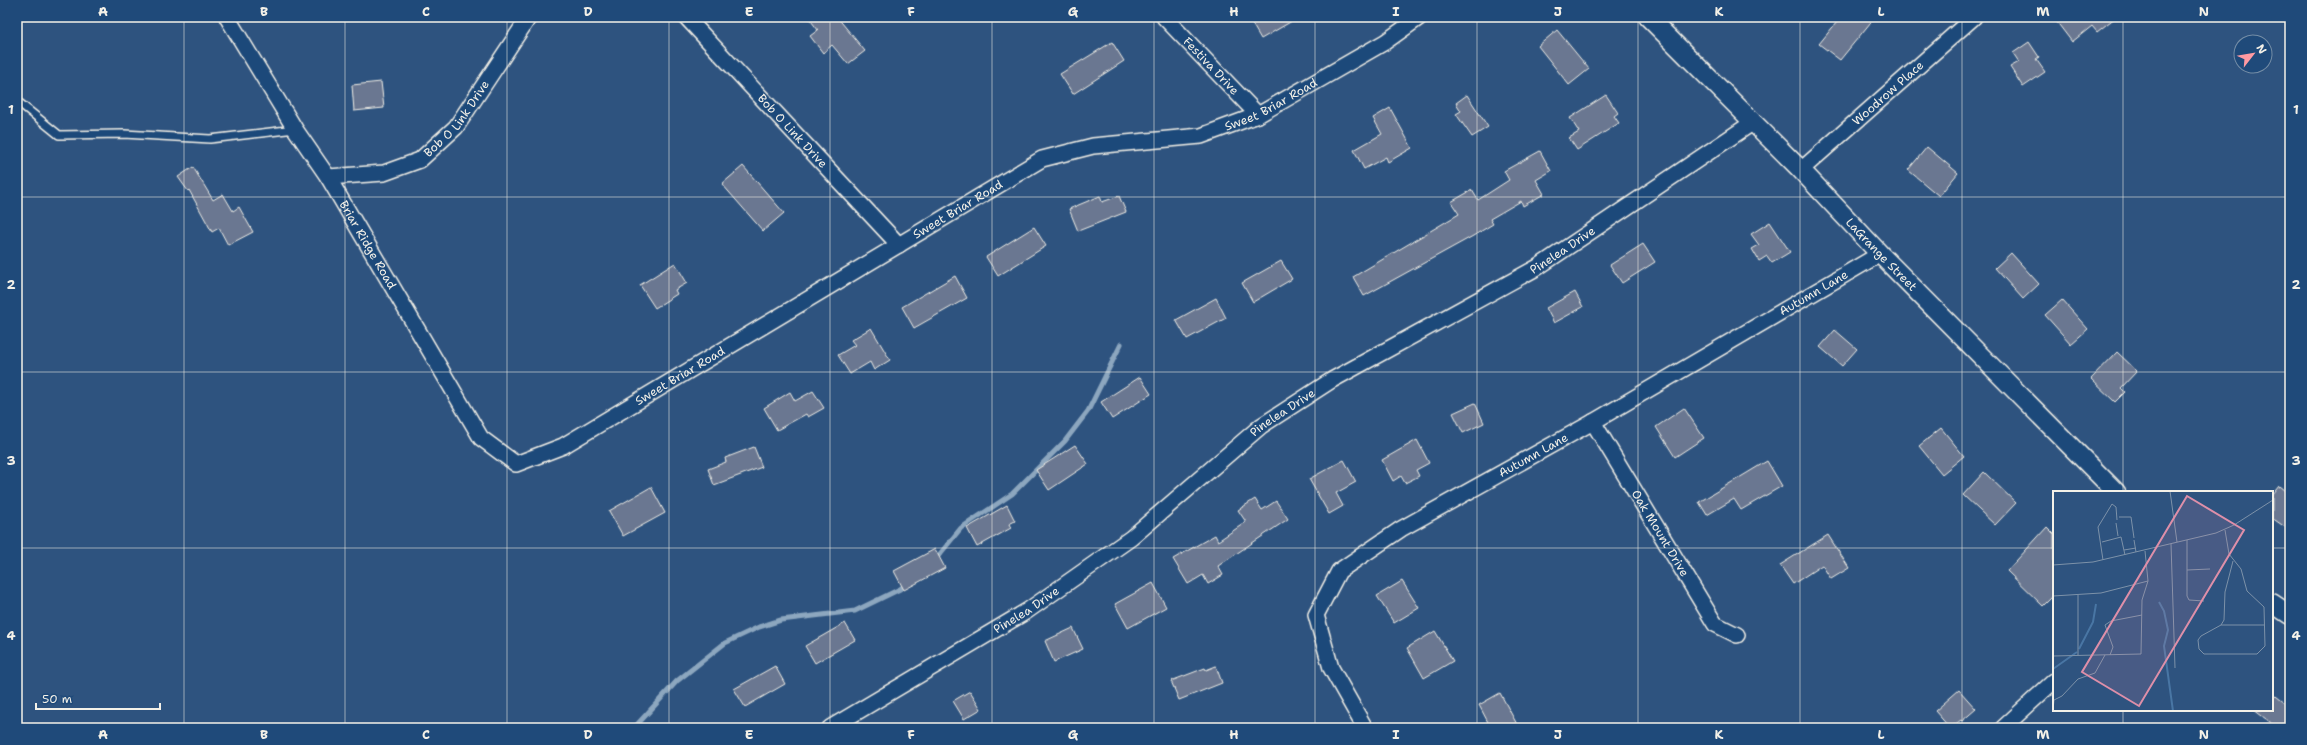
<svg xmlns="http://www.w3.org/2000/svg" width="2307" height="745" font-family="'Shantell Sans',sans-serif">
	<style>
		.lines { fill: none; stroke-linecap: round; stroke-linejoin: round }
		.stream { stroke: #8da7bf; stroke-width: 5 }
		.building { fill: #6b7791; stroke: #f4f1e8 }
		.service-casing { stroke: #f4f1e8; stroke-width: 10 }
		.minor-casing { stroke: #f4f1e8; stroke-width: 18 }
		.tertiary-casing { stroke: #f4f1e8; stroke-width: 21 }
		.service { stroke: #1f4a7a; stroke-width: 7 }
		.minor { stroke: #1f4a7a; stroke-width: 15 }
		.tertiary { stroke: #1f4a7a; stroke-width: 18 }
		.grid { fill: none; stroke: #f4f1e8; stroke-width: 1; stroke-opacity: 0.55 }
		.labels { text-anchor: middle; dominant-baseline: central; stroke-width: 4; stroke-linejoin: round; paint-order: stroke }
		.street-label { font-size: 12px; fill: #f4f1e8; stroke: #1f4a7a }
		.inset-river { fill: none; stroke: #4976a4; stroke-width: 2 }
		.inset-road { fill: none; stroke: #7d92a9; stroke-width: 1 }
		.view { fill: #de8fa9; fill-opacity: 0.15; stroke: #de8fa9; stroke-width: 2 }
		.inset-edge { fill: none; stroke: #f4f1e8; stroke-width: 2 }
		.neatline { fill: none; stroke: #f4f1e8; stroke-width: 1.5 }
		.grid-label { font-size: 13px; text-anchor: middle; font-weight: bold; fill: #f4f1e8 }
	</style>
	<rect width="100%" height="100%" fill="#2e537f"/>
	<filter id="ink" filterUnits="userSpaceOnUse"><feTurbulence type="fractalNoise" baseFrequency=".025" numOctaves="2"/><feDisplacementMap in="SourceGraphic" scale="8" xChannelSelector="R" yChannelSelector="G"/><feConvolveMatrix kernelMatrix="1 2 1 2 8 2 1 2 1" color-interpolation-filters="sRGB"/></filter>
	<g filter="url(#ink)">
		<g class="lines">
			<path class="stream" d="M935,560L961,528L1012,494L1065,441L1088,411L1121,344
				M634,728L677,681L725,643L759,627L781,620L855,611L900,589L907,584"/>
		</g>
		<path class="building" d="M808,17H837L865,51L848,64L832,45L823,53L810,36L818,30Z
			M1248,17H1299L1261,39Z
			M1841,17H1875L1840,60L1819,44Z
			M2053,17H2116L2097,32L2092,26L2072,42Z
			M1557,30L1589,69L1569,85L1538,46Z
			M1112,42L1124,61L1073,94L1060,74Z
			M2029,42L2039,57L2036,59L2045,72L2023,87L2010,67L2019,62L2013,53Z
			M381,82L384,108L354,111L352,85Z
			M1467,95L1488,127L1472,137L1456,114L1461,111L1456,103Z
			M1606,95L1618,113L1614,116L1619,123L1577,150L1569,138L1579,132L1570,118Z
			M1390,108L1412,148L1388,162L1386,157L1364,169L1354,150L1382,134L1373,118Z
			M1927,147L1958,173L1939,196L1908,170Z
			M1540,151L1551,171L1536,180L1544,194L1523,206L1521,201L1490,219L1493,224L1473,236L1364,296L1353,277L1459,214L1451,202L1472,190L1478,200L1509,180L1504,171Z
			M743,166L784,213L763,231L722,184Z
			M193,167L213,200L223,194L233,211L239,207L253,232L228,245L219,228L212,232L189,190L188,191L178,177Z
			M1100,196L1102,202L1119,196L1126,212L1078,231L1069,209Z
			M1770,222L1790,252L1772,263L1767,256L1759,261L1752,249L1759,245L1751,234Z
			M1034,227L1046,246L998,276L986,257Z
			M1643,244L1655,262L1622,283L1610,265Z
			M2011,253L2039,284L2023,299L1995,268Z
			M1281,261L1292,279L1253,302L1242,283Z
			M675,263L687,283L675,290L677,294L655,308L640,285Z
			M955,276L967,298L914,328L902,307Z
			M1575,292L1583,307L1554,323L1546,308Z
			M1216,298L1226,318L1187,339L1176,320Z
			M2062,300L2088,329L2071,344L2045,315Z
			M871,328L890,360L874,370L870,362L850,374L838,355L855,345L851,340Z
			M1835,330L1857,349L1842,366L1820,347Z
			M2117,352L2137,371L2121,388L2125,392L2115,402L2091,379Z
			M1140,377L1151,394L1112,419L1101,402Z
			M813,391L824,408L808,417L806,414L777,430L764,408L790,392L795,401Z
			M1475,403L1484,423L1463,433L1453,413Z
			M1684,408L1704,438L1675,457L1656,427Z
			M1941,428L1964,456L1942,474L1919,446Z
			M1417,440L1429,463L1416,470L1419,476L1405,483L1401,476L1393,481L1382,460Z
			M1075,445L1088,464L1049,490L1036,470Z
			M754,447L762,467L714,485L708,469L726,462L725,458Z
			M1344,460L1356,482L1336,493L1343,506L1329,514L1309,479Z
			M1767,461L1782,486L1741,510L1734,499L1707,515L1699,502Z
			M1984,472L2016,503L1995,525L1963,495Z
			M2279,486L2290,495V520L2285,527L2272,518V495Z
			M651,487L665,513L623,536L609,511Z
			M1255,499L1262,510L1276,501L1288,519L1218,566L1223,575L1208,584L1203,575L1188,584L1173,559L1215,535L1218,541L1246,522L1238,510Z
			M1007,505L1015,521L1009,524L1011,528L977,547L967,528Z
			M2047,527L2054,534V595L2043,606L2007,571Z
			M1828,535L1849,568L1831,579L1822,565L1793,584L1780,565Z
			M935,549L945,568L904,590L894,571Z
			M1402,581L1419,608L1394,623L1377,596Z
			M1153,583L1166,607L1128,628L1115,604Z
			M845,623L855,640L815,663L805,646Z
			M1073,628L1083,649L1054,662L1045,641Z
			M1435,631L1453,661L1424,678L1407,648Z
			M775,666L785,684L745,707L734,689Z
			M1216,666L1222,683L1179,700L1171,681L1205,668L1206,670Z
			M1959,690L1976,709L1962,721L1961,720L1950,728L1935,711Z
			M970,691L981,709L964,719L953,701Z
			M1500,693L1519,728H1491L1479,705Z
			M2272,693L2290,707V728H2278L2254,710H2272Z"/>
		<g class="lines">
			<defs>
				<path id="service" d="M17,101L59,135L124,134L210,139L295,129"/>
				<g id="minor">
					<path id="s1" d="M227,17L295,129L328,177L481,438L516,464L563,446L1042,159L1093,146L1201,136L1258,115L1385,42L1420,17"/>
					<path id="s2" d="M686,17L899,245"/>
					<path id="s3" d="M1164,17L1258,115"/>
					<path id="s4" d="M1801,170L1974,17"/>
					<path id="s5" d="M328,177L384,173L420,160L456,127L529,17"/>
					<path id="s6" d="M1593,422L1715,624L1737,635"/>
					<path id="s7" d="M830,728L1027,611L1131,538L1261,426L1332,380L1538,267L1752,123"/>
					<path id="s8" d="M1365,728L1331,668L1316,615L1339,571L1401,529L1593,422L1880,254"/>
					<path d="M2003,728L2054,681"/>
				</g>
				<g id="tertiary">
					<path id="s9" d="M1648,17L1801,170L1880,254L2116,492"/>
					<path d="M2272,603L2290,615"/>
				</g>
			</defs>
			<use href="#service" class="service-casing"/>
			<use href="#minor" class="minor-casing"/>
			<use href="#tertiary" class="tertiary-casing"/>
			<use href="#service" class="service"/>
			<use href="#minor" class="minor"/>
			<use href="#tertiary" class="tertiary"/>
		</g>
	</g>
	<path class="grid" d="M184,17V728M345,17V728M507,17V728M669,17V728M830,17V728M992,17V728M1154,17V728M1315,17V728M1477,17V728M1638,17V728M1800,17V728M1962,17V728M2123,17V492M17,197H2290M17,372H2290M17,548H2054M2272,548H2290M2123,710V728"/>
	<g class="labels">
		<g class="street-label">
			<text stroke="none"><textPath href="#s3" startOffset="68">Festiva Drive</textPath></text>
			<text stroke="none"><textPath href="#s4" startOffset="116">Woodrow Place</textPath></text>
			<text stroke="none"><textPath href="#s1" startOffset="1382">Sweet Briar Road</textPath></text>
			<text stroke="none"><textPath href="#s5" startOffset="150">Bob O Link Drive</textPath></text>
			<text stroke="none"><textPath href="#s2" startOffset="156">Bob O Link Drive</textPath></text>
			<text stroke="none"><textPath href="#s1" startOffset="1046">Sweet Briar Road</textPath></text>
			<text stroke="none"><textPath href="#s1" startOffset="268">Briar Ridge Road</textPath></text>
			<text stroke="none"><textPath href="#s7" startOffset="877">Pinelea Drive</textPath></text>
			<text stroke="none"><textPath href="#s9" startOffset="333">LaGrange Street</textPath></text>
			<text stroke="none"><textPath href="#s8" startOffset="724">Autumn Lane</textPath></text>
			<text stroke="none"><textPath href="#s1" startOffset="722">Sweet Briar Road</textPath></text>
			<text stroke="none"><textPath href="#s7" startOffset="553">Pinelea Drive</textPath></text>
			<text stroke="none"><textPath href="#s8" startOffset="400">Autumn Lane</textPath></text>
			<text stroke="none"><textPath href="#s6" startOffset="130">Oak Mount Drive</textPath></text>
			<text stroke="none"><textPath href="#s7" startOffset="229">Pinelea Drive</textPath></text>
		</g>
	</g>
	<g transform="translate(2053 491)">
		<rect width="220" height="220" fill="#2e537f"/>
		<path class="inset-river" d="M106,111L111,120L115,139L111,155L120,220M26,158L40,131L43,113M0,178L24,161"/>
		<path class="inset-road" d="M117,0L124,51M66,26H78L81,47M63,32L65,45M172,39L176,63L188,78L194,100L211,116L212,155L204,163H151L146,158L145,149L148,145L168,134L171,129L172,101L180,70M81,49L83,61M134,49V105L136,109L151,110M49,51L68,46L72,64M118,53L122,177M71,59L83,57M50,69L45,36L59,13L63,16L64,29M0,74L40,71L163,42L181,34L220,9M134,79L157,78M25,104V164M0,105L48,102L95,90M168,134H212M57,164L60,156L52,134L58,130L89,124M0,165L88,163L89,109L95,90L92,60M0,219L1,209L9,205L25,188L42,182L52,164"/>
		<path class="view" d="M134,5L191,39L86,215L29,181Z"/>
		<rect width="220" height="220" class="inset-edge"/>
	</g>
	<rect width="2307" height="745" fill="none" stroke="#1f4a7a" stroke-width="44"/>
	<g transform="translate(2253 54) rotate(59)"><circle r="19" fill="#1f4a7a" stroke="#748da6"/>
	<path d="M0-3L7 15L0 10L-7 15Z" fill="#ff9aa2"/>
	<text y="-6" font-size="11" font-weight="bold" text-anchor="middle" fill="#f4f1e8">N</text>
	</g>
	<path d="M36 703v6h124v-6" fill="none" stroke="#f4f1e8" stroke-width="2"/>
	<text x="42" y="703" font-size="12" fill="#f4f1e8" stroke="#1f4a7a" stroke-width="3" paint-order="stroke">50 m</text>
	<rect x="22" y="22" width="2263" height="701" class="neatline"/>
	<g class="grid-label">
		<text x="103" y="16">A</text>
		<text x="264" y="16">B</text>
		<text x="426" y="16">C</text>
		<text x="588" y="16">D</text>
		<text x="749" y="16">E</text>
		<text x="911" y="16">F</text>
		<text x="1073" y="16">G</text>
		<text x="1234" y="16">H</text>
		<text x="1396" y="16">I</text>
		<text x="1558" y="16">J</text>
		<text x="1719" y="16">K</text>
		<text x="1881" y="16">L</text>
		<text x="2043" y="16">M</text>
		<text x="2204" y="16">N</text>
		<text x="11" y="114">1</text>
		<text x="2296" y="114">1</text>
		<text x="11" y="289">2</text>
		<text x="2296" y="289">2</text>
		<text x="11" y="465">3</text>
		<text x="2296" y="465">3</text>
		<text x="11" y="640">4</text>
		<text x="2296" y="640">4</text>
		<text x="103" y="739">A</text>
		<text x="264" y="739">B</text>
		<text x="426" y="739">C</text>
		<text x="588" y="739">D</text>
		<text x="749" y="739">E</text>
		<text x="911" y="739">F</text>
		<text x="1073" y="739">G</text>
		<text x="1234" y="739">H</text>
		<text x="1396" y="739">I</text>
		<text x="1558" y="739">J</text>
		<text x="1719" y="739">K</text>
		<text x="1881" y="739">L</text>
		<text x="2043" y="739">M</text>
		<text x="2204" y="739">N</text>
	</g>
</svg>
